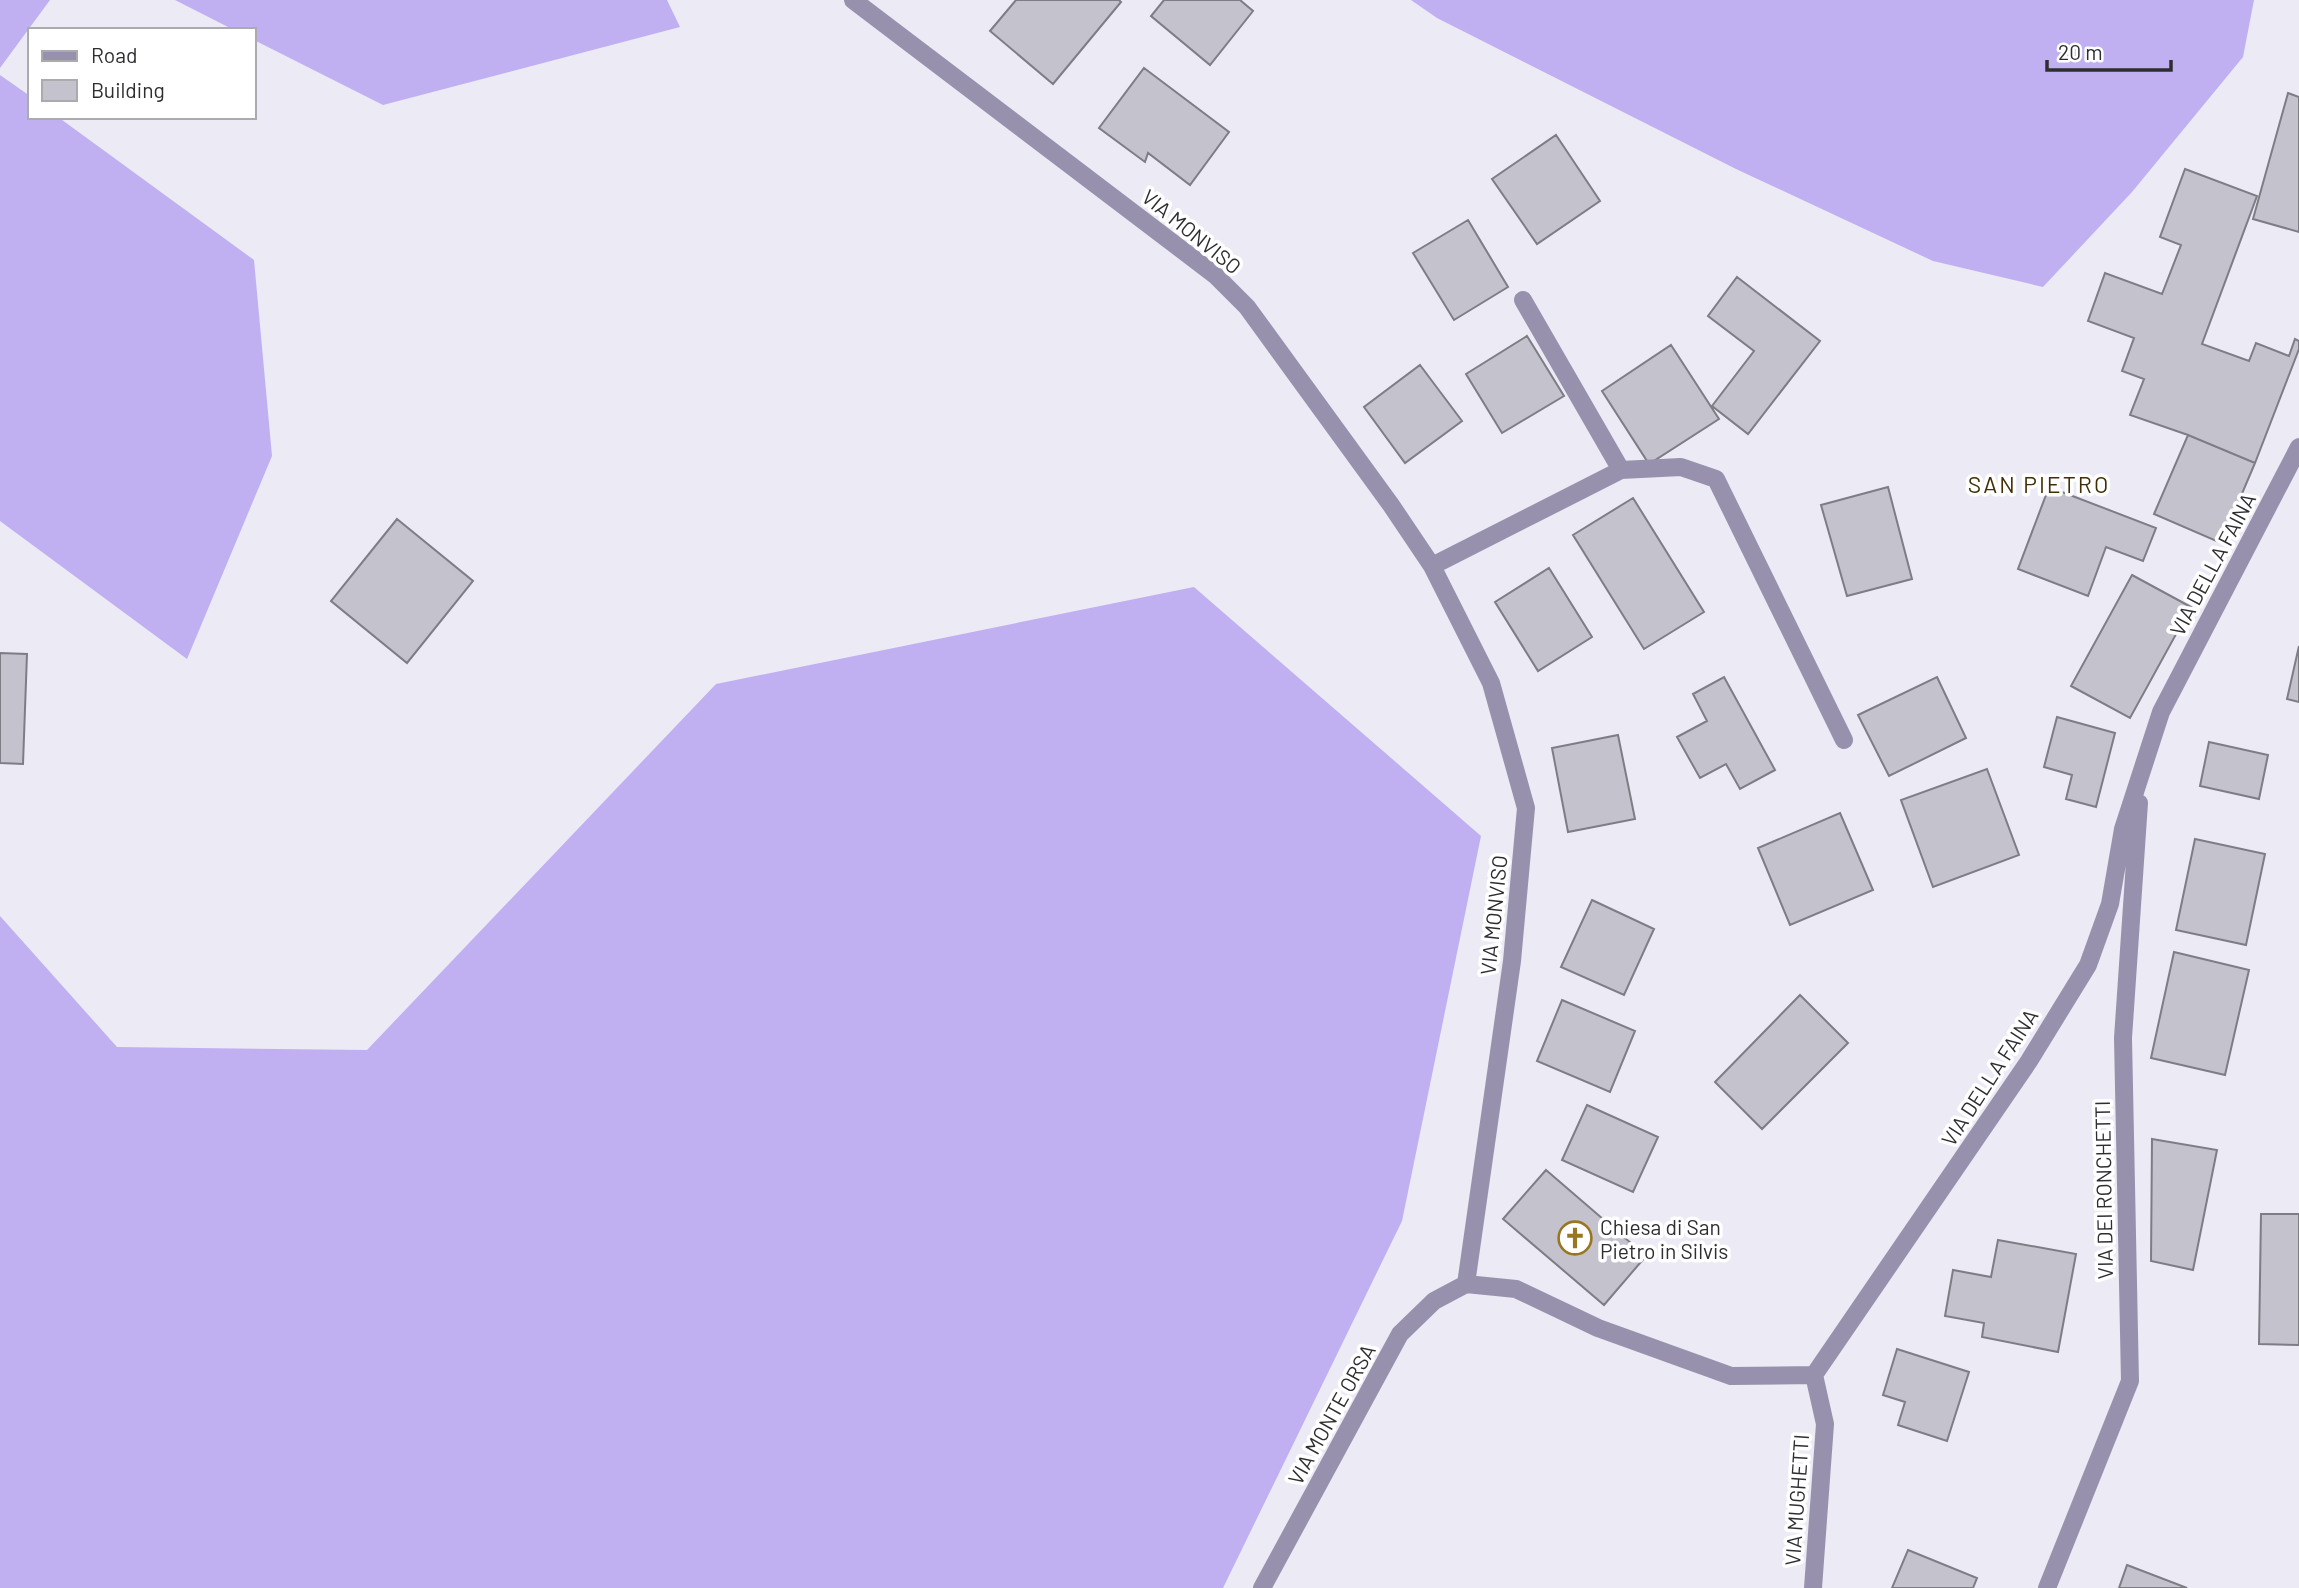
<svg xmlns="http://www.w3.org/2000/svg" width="2299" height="1588" font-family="Barlow,sans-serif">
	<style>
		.forest { fill: #c0b0f1 }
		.building { fill: #c4c2cc; stroke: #7e7c85; stroke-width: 2 }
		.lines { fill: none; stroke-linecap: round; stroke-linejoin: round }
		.minor { stroke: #9891ae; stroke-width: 18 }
		.labels { text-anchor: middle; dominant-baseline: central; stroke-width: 7; stroke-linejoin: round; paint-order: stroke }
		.street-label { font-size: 21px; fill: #2e2d31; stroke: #fff }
		.poi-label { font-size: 21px; fill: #2e2d31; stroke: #fff; text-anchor: start }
		.neighbourhood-label { font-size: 23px; letter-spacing: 2px; fill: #402f06; stroke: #fff }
	</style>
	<rect width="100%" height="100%" fill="#eceaf4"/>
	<path class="forest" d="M0,0H50L0,68Z
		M175,0H667L680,27L383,105L254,40V30H234Z
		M1411,0H2254L2243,57L2132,192L2043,287L1933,261L1736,169L1437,18Z
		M0,75L30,96V117H58L254,260L272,456L187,659L0,521Z
		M1194,587L1481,836L1402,1221L1223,1588H0V916L117,1047L367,1050L716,684Z"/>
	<path class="building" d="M1016,0H1119L1121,2L1053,84L990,31Z
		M1164,0H1240L1253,11L1210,65L1151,16Z
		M1144,68L1229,132L1190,185L1148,153L1145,162L1099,128Z
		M2288,93L2299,97V232L2253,219Z
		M1556,135L1600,201L1537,244L1492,179Z
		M2185,169L2257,196L2202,344L2249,361L2256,343L2289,356L2295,339L2299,341V349L2255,463L2188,435L2130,415L2144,379L2122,371L2134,338L2088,321L2105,273L2162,294L2181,245L2160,237Z
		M1468,220L1508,287L1454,320L1413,253Z
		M1737,277L1820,341L1748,434L1712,406L1754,351L1708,316Z
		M1527,336L1564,396L1502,433L1466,374Z
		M1671,345L1719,419L1649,464L1602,391Z
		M1420,365L1462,421L1405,463L1364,407Z
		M2188,435L2255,463L2221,543L2154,514Z
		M1888,487L1912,579L1847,596L1821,505Z
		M2049,487L2156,528L2143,561L2106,547L2088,596L2018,569Z
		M1633,498L1704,612L1644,649L1573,535Z
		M397,519L473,581L407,663L331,601Z
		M1549,568L1592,637L1538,671L1495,602Z
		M2132,575L2191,607L2130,718L2071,686Z
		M2299,646V702L2287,699Z
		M0,653L27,654L23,764L0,763Z
		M1724,677L1775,770L1740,789L1726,764L1700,778L1677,737L1707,721L1693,694Z
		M1937,677L1966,738L1889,776L1858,715Z
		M2057,717L2115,733L2096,807L2066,799L2072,775L2044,767Z
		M1618,735L1635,819L1568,832L1552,748Z
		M2209,742L2268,755L2259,799L2200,786Z
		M1987,769L2019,855L1933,887L1901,800Z
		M1840,813L1873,890L1790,925L1758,848Z
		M2195,839L2265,854L2246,945L2176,930Z
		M1592,900L1654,929L1624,995L1561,967Z
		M2174,952L2249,970L2225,1075L2151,1058Z
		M1800,995L1848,1043L1762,1129L1715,1082Z
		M1562,1000L1635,1031L1610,1092L1537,1061Z
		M1587,1105L1658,1137L1633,1192L1562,1160Z
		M2152,1139L2217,1150L2193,1270L2151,1261Z
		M1546,1170L1646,1256L1604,1305L1503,1219Z
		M2261,1214H2299V1345L2259,1344Z
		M1998,1240L2076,1254L2058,1352L1982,1337L1984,1323L1945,1316L1953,1270L1991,1277Z
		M1897,1349L1969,1372L1947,1441L1898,1425L1905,1402L1883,1395Z
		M1908,1550L1977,1578L1973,1588H1892Z
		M2127,1565L2187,1588H2119Z"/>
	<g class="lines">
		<path class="minor" d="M853,0L1215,275L1247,307L1391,505L1432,566L1491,683L1526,808L1512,961L1466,1284
			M1523,300L1621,470
			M1432,566L1621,470L1681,467L1716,479L1844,740
			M1466,1284L1516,1289L1598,1328L1731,1376L1814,1375
			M1814,1375L2029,1061L2088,965L2110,904L2123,829L2161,712L2299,447
			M1262,1588L1400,1334L1434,1301L1466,1284
			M1813,1588L1825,1424L1814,1375
			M2047,1588L2130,1381L2123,1038L2139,803"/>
	</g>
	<defs>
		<symbol id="church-ring" viewBox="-11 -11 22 22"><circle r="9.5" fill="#fff" stroke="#997620" stroke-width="1.5"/><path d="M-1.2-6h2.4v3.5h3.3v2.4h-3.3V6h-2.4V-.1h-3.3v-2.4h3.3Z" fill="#997620"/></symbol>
	</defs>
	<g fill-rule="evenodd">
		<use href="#church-ring" x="1556" y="1219" width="38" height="38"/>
	</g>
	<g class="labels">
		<g class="street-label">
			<text transform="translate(1192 231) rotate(39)">VIA MONVISO</text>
			<text transform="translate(2212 564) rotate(-62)">VIA DELLA FAINA</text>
			<text transform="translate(1493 915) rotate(-84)">VIA MONVISO</text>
			<text transform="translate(1989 1077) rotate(-57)">VIA DELLA FAINA</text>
			<text transform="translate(2103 1190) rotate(-91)">VIA DEI RONCHETTI</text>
			<text transform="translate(1331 1414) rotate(-61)">VIA MONTE ORSA</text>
			<text transform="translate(1796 1500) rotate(-86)">VIA MUGHETTI</text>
		</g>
		<g class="poi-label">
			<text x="1600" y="1226">Chiesa di San<tspan x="1600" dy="24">Pietro in Silvis</tspan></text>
		</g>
		<g class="neighbourhood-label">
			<text x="2039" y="484">SAN PIETRO</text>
		</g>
	</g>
	<rect x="28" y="28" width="228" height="91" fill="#ffffff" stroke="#ababad" stroke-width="2"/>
	<rect x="42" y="51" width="35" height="10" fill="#9891ae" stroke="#ababad" stroke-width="2"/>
	<text x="91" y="63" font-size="21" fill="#2e2d31">Road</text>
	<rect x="42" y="80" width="35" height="21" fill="#c4c2cc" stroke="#ababad" stroke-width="2"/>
	<text x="91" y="98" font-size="21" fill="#2e2d31">Building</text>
	<path d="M2047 60v10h124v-10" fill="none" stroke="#2e2d31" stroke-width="3.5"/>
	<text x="2058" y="60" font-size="21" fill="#2e2d31" stroke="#ffffff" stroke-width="5" paint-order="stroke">20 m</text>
</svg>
